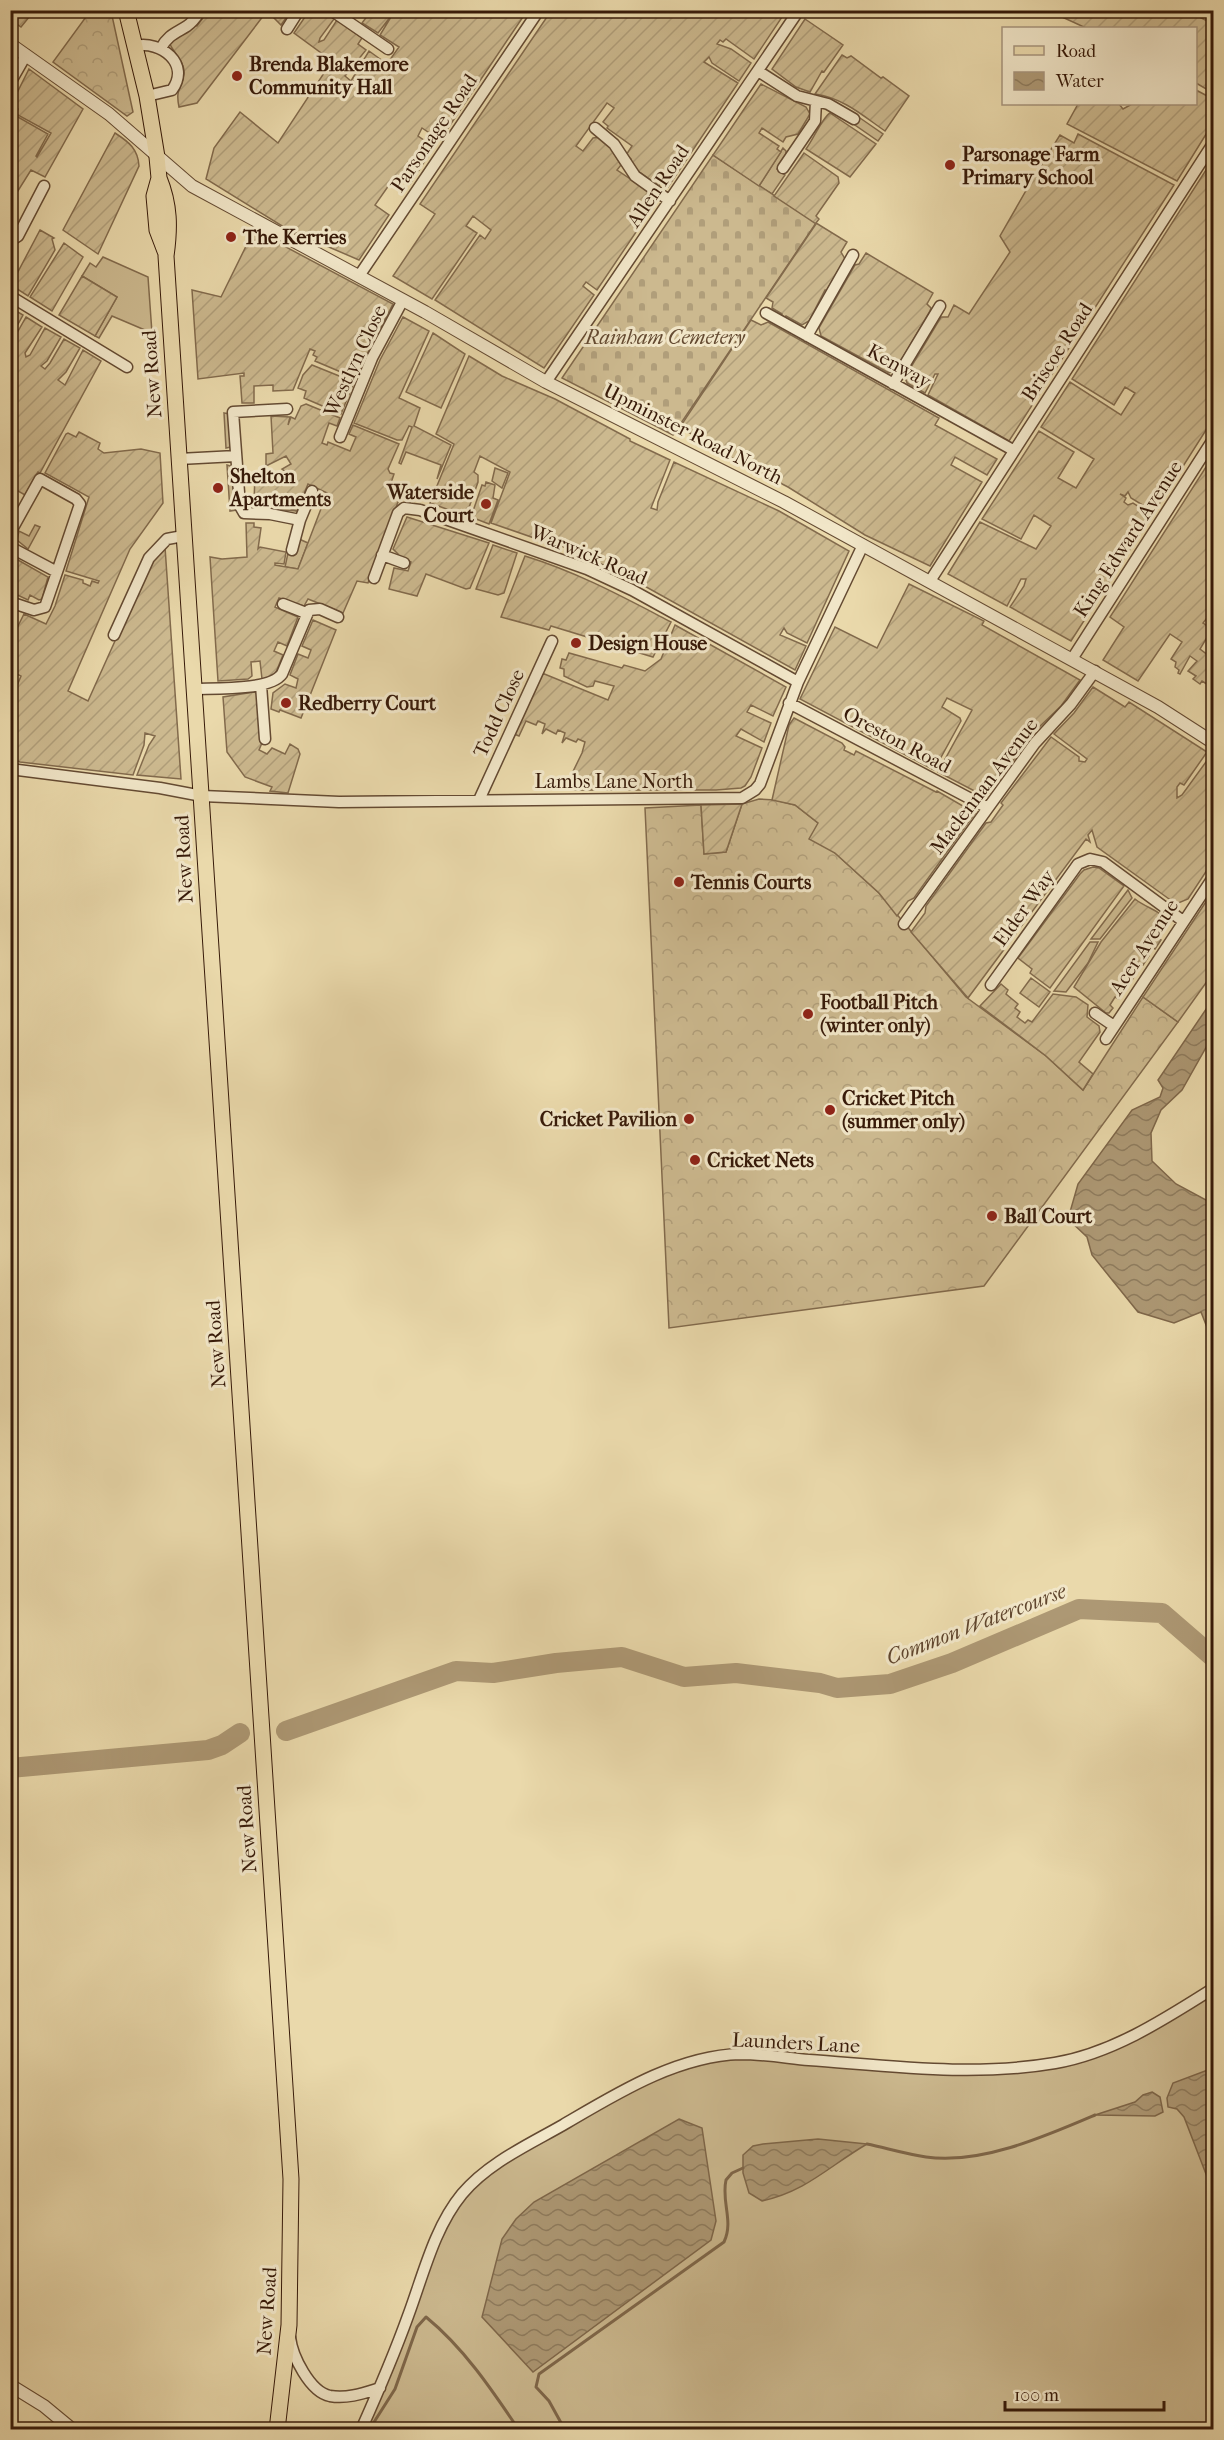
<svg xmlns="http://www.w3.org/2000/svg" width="1224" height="2440" font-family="'IM FELL French Canon',serif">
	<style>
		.grass { fill: #ccb98f; stroke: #826a4c; stroke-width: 1.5 }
		.forest { fill: url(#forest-crowns); stroke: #826a4c; stroke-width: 1.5 }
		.cemetery { fill: url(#cemetery-stones); stroke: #826a4c; stroke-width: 1.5 }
		.garden { fill: url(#garden-furrows); stroke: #826a4c; stroke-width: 1.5 }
		.water { fill: url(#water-waves); stroke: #7e6649; stroke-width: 1.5 }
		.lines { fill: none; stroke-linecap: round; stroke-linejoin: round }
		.stream { stroke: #7e6649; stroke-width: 3 }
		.river { stroke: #ad9874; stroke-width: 20 }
		.minor-casing { stroke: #644a32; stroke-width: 13 }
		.tertiary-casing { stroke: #644a32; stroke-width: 14 }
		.primary-casing { stroke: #371a09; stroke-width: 17 }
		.minor { stroke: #f1e6c8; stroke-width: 10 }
		.tertiary { stroke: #f1e6c8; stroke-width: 12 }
		.primary { stroke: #ead9ab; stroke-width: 15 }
		.poi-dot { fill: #8f2418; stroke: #f1e6c8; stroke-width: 2 }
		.labels { text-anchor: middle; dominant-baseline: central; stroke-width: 6; stroke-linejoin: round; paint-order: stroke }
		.poi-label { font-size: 20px; font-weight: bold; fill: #371a09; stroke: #f1e6c8; text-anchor: start }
		.street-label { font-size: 20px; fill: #371a09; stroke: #f1e6c8 }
		.park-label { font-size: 20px; font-style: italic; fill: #644a31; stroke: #f1e6c8 }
		.water-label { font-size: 21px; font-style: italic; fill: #60462e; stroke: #f1e6c8 }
	</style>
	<defs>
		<pattern id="forest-crowns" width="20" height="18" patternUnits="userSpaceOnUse" patternTransform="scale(1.5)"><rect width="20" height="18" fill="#ccb98f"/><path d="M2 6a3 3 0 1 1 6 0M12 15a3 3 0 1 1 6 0" fill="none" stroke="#b09e7a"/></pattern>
		<pattern id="cemetery-stones" width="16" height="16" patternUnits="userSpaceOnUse" patternTransform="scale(1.5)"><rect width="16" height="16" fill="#ccb98f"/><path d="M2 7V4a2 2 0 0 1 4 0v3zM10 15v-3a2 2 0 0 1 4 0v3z" fill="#b09e7a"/></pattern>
		<pattern id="garden-furrows" width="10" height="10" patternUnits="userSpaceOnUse" patternTransform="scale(1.5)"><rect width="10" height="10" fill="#ccb98f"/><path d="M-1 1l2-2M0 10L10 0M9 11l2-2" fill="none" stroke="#b09e7a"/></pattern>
		<pattern id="water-waves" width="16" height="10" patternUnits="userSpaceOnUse" patternTransform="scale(1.5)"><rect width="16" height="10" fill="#ad9874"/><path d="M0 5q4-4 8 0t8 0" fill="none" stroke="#8e7b5d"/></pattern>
	</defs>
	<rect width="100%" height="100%" fill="#ead9ab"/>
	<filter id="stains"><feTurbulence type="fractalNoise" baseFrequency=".00333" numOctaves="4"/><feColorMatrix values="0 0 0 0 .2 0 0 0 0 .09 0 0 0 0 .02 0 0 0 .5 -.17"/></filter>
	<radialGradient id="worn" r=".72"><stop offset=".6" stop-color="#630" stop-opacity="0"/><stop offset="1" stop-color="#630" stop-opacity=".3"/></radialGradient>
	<path class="grass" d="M860,118L883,134L878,141L855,125Z
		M783,148L786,151V156L777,169L785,175L772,194L759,186Z
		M103,257L148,277L152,333L112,316L99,338L95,336L117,297L82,276L90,263L96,267Z
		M224,413L230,414L231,447L226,448Z
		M227,465L233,467L236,510L230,511Z
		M495,468L508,473L502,488L492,481Z
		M271,501L297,511L255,508L254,503Z
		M35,525L40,527L28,549L17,540L19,531L29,536Z
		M299,539L308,543L298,569L285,567L288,553L296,554Z
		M1128,890L1132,898L1100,939H1091Z
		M1090,942H1098L1088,963L1066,992L1054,991Z
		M1213,1987V2429L362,2430L445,2220L479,2177L636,2083L739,2054L986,2071L1098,2051Z"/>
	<path class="forest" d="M91,10L111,11L133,112L127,116L53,62Z
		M759,799L775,800L795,805L818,823L835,853L879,893L966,997L1046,1056L1083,1090L1143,997L1178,1022L984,1286L669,1328L645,808L701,805L704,854L726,852L742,804Z"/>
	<path class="cemetery" d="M713,155L816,223L673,435L562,378Z"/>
	<path class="garden" d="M11,10H34V11L21,27L11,20Z
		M208,11H291L281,25L267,11L197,103L179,107C175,88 182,89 184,74C185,61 173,53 169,42L191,25L197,26Z
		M309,11H322L334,19L320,38L319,42L324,40L337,20L362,38L358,44L366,50L345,76L351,81L369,51L387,64L399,47L380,35L394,12L378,33L362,23L371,11H527L440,140L422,128L418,136L434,147L410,184L396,175L375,205L389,215L359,260L287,229L206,179L214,148L240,112L278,143L332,61L294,33Z
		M551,11H786L754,59L726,39L723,42L720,40L717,44L731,49L751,63L739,81L712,63L709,57L704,62L738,83L668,187L661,183L659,186L634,168L629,161L631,159L626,155L632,146L607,128L608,126L603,122L614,108L607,103L576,146L583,151L593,138L600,137L609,145L621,165L617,170L659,198L597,290L586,282L583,286L594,295L544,368L435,300L480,235L485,239L491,230L473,216L466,226L477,233L432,299L393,276L435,214L420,204Z
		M1049,11H1188L1213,24V93L1196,83V28H1086Z
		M805,19L843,45L824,72L822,71L810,92L796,87L772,69Z
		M842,55L847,58L851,56L881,78L883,77L909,96L885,131C862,115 843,98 815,94Z
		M29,69L83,109L45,177L31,170L16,194L11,191V113L48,134L36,156L37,157L51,133L16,114L18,109L11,105Z
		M761,84L806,107L810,114L798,134L786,137L783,142L762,128L759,133L779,146L777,149L781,152L759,186L713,155Z
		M1196,90L1213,99V123L1177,181L1067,124L1078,104H1119L1123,109L1132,104H1196Z
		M830,113L876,144L850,177L806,149C813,140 822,118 830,113Z
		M115,133C129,142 138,149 139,166L98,254L63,230Z
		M1078,134L1174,185L1009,441L928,395L938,374H935L925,393L907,383L905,377L941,317H948L954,305L969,314L1010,252L1000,236L1035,175L1060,135L1074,143Z
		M804,153L838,177L839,183L816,216L819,219L816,223L847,242L841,252L845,259L827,290H825L809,321L802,325L786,316L781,321L782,314L772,308L773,302L766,298L816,224L774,196Z
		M1213,159V419L1154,512L1131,498L1128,492L1125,496L1120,494L1126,498L1124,502L1128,505L1133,503L1152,515L1071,641L1010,607L1024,586L1026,579H1021L1007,606L948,574L980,522L1036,549L1051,526L1034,515L1021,539L982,519L1039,431L1074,452L1058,478L1076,488L1094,459L1041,427L1070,382L1121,415L1135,393L1125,387L1114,405L1072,379Z
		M40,230L54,238L52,239L55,250L28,296L11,285Z
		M254,230L393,304L355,378L315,361L317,357L313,355L315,351L310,349L293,390L273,391V385L254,386V403H242L240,376H244V373L198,379L192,290L221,297Z
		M64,243L83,257L52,311L30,297Z
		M866,253L933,293L927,304L931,308L930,311L895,371L889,373L821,336L819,328L855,265L859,264Z
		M82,276L117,297L95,336L59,315Z
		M11,308L23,315L11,337Z
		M26,317L42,327L25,353L26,357L30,355L45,328L61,337L47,361L41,366L45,369L50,363L64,339L80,348L66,372L58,380L65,385L83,350L101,361L40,473L38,472L25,495L11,487L10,339L13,340Z
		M403,317L429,331L399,398L420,408L414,426L451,445L437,479L441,465L406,452L401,464L399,463L412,427L409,426L402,440H397L354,423L380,360Z
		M751,320L761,325L768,322L939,418L935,425L997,459L987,475L955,457L951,465L982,482L930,566L865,535L788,487L697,440L698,438L680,427Z
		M433,333L465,354L441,408L406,392Z
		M469,356L502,376L555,399L630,439V441L670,460L651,508L657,510L658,502L674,462L779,511L849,551L807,643L787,633L784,628L780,635L806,646L795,670L623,574L542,537L540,540L491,523L510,472L480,456L474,472L478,475V482L466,516L430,503L454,444L436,434Z
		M312,365L354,382L341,414L304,398L306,391L298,388L303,375Z
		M306,404L340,418L337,426L329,423L322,443L327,445L328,442L350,451L356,437L349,434L353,425L399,444L388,469L390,473L394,474L389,489L401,494L368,583L357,581L343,613L308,599L304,606L279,598L275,607L298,617L287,646L278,642L274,651L283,655L274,677L262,679L260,661L251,662L252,676L248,679L218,681L210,557L222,559L247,557L246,523H254V527L261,528L258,549L260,547L286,552L284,564L275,563V565L298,569L327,493L308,484L297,511L272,501L254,503L255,474L277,473L290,480L293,472L287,473L282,469L291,464L286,456L266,466V454L273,453L271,416L290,417L288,425L291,417L295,419L301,406Z
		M79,432L100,443L98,449L104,453L141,449L160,453L163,503L130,549L68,691L88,701L151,561L165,547L181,779L137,775L149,745L155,736L145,733L144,745L133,775L20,762L11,758V700L21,676L11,671V640L24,614L46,624L55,606L65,575L83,580V583L90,586L92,581L98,583L99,581L66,571L89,497L45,473L66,434L68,433L76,437Z
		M1213,456V610L1203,623L1212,629L1200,649L1213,659C1214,669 1212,676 1210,686L1202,681L1200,684L1193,679L1196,676L1188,671L1197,661L1190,656L1180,674L1178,673L1179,670L1175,667L1176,662L1171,659L1182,642L1170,634L1138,681L1103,660L1124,627L1110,617Z
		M486,482L495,485L493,498L498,500L489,524L471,517L482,485L485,486Z
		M407,517L489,543L470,588L466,589L426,574L417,596L389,589L394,568L408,571L411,562L397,557L398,554L393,549Z
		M493,545L517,553L504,593L498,595L476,589Z
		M11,556L48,577L42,599L39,600L30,595L28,600L11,592Z
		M525,556C577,572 623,597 671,622L653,657L551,626L549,630L501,617Z
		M909,584L984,621L982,625L1080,680L1061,706L1034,732L986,797L938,772L972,710L947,698L942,707L960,718L961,721L934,770L800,699L835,627L877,648Z
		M313,620L336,630L301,718L280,710L279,712L271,709L273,693L285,684L296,688L298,679L290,675L298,654L308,658L311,650L302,646Z
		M675,625L786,687L773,716L751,705L747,712L771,723L764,742L741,729L736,736L762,748L751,777L745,786L741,788L716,790H564L582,753L585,742L578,739L576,742L566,738L562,743L565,733L558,730L556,734L546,729L542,734L545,724L538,721L536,725L526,721L519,736L514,734L542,673L608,700L614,686L595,681L593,686L587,687L564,676V669L560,668L562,659L566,660L569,653L622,668L624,665L645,671L661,659Z
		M1093,687L1125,707L1129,702L1207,752L1184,785L1180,783L1177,787V798L1182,795L1211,755L1213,756V861L1188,899L1176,904L1097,847L1092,830L1088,835L1090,842L1086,839L968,998L911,932L925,913L926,906L986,823L991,822L1003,805L1001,803L1051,737L1079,757V761L1085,762L1087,759L1054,734L1074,713Z
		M254,692L257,693L262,743L259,750L267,754L272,748L285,754L290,744L298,749L300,754L288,793L270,791L272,787L245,777L227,752L223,697Z
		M794,718L842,743L845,747L844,750L854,755L856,751L936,792L937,791L975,813L914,898L908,901L897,916L879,893L835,853L809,839L818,823L795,805L772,800L789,725Z
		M742,804L726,852L704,854L701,805Z
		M1093,867L1099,868L1124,886L1050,988L1030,973L1032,969L1018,958L1080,874L1084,870Z
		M1213,891V973L1178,1022L1143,997Z
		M1135,899C1146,908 1160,910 1168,921L1155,936L1161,940L1155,949L1149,946L1144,952L1149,956L1143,965L1137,962L1131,971L1136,974L1130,983L1125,981L1120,988L1124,992L1119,999L1115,997L1110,1005L1113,1008L1109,1013H1106L1074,987L1101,942Z
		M1031,978L1050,992L1039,1007L1020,993Z
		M1001,984L1008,990L1006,994L1018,1004L1015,1008L1020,1012L1017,1017L1025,1023L1028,1020L1032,1022L1053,994L1076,997L1088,1005L1087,1017L1099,1026L1100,1032L1079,1062L1093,1074L1083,1090L1046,1056L980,1006Z"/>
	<path class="water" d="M1213,999V1035L1182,1090L1161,1110L1151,1133L1152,1161L1176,1184L1208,1201L1213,1209L1214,1321L1208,1330L1201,1312L1174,1323L1138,1312L1092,1255L1087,1237L1068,1219L1078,1184L1132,1110L1160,1097L1163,1088L1158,1080Z
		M1213,2068H1214L1213,2230L1208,2219L1211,2187L1184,2117L1177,2109L1168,2107L1167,2098L1173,2083Z
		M1152,2092L1160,2097L1163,2112L1155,2116L1095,2115L1135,2102L1143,2095Z
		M679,2119L702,2128L716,2221L711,2240L533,2372L482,2317L502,2239L516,2219L534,2202Z
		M818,2139L867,2144C829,2166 807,2191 762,2201L749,2193L743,2173V2155L753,2146L763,2144Z"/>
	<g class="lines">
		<path class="stream" d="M867,2144C886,2148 906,2154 926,2157C980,2165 1046,2136 1095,2115
			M369,2430L395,2389L417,2327L426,2317C464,2348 492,2390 519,2430
			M565,2430L549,2401L536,2387L539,2374L724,2242C734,2221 721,2202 726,2180L732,2173L743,2168"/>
		<path class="river" d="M286,1731L456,1671L493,1673L556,1663L622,1657L684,1677L736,1673L820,1683L837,1688L890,1684L952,1663L1079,1609L1162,1613L1214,1658
			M10,1768L208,1750L222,1745L240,1733"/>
		<defs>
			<path id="minor" d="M331,10L388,49
				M1208,10L1214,14
				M287,29L299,10
				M135,46C161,40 191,64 172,90L147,96
				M161,48C168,35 176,33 187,26C193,22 197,16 201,10
				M758,71L797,96L828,104L854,119
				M10,83L26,55
				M595,128L614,144L635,176L670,201
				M783,168L815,121L816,101
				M10,241L18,236L44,186
				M359,276L539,10
				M10,296L127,367
				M766,313L1013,450
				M807,336L853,255
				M546,382L799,10
				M893,384L940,306
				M287,409L233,412L240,506L244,513L270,514L300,520L312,491
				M340,437L372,358L403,300
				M179,459L236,456
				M10,533L40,479L76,499L80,504L57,572L10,547
				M292,550L300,520
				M382,555L404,563
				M374,578L398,513L404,508L420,510L587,569L632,590L798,682
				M930,581L1214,142
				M10,602L34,610L45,607L57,572
				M283,604L306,613
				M114,635L149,558L167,539L183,536
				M1072,659L1214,438
				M261,685L265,739
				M193,689C213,688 270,691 282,674L309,610L320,609L338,617
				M789,703L988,808
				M10,769L160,788L202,796L339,802L742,798L755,790L760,784L798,682L863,545
				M479,800L552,641
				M904,924L1035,743L1071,704L1095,671
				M991,985L1078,864L1090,859L1103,862L1183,921
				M1095,1013L1114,1026
				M1106,1039L1214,876
				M290,2337C292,2356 310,2392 330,2396C348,2399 364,2393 380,2388
				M361,2430C378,2392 394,2355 408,2316C423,2276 434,2228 462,2194C488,2163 528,2145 563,2125C616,2094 676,2056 740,2054C763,2054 787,2058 809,2060C891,2066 973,2077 1055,2063C1113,2053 1165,2019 1214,1988"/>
			<path id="tertiary" d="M10,44L109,114L192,186L425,312L546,382L784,502L1158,707L1214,743
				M10,2385L44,2406L73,2430"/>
			<path id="primary" d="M126,10L147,96L157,157L159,178L154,196L157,230L165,251
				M159,178C170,205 170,228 166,256L291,2179L289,2325L277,2430"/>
		</defs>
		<use href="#minor" class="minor-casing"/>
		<use href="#tertiary" class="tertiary-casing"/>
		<use href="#primary" class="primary-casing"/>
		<use href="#minor" class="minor"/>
		<use href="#tertiary" class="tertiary"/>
		<use href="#primary" class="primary"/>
	</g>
	<g class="poi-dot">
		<circle cx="237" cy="76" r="6"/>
		<circle cx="950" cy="165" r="6"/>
		<circle cx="231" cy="237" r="6"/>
		<circle cx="218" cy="488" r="6"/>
		<circle cx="486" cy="504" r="6"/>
		<circle cx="576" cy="643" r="6"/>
		<circle cx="286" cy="703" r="6"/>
		<circle cx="679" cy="882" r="6"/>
		<circle cx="808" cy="1014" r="6"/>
		<circle cx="830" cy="1110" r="6"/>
		<circle cx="689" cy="1119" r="6"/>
		<circle cx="695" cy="1160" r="6"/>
		<circle cx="992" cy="1216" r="6"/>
	</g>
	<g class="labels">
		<g class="poi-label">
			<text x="249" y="64">Brenda Blakemore<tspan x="249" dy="23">Community Hall</tspan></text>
			<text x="962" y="154">Parsonage Farm<tspan x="962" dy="23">Primary School</tspan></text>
			<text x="243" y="237">The Kerries</text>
			<text x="230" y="476">Shelton<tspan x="230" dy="23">Apartments</tspan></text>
			<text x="474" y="492" text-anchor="end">Waterside<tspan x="474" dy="23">Court</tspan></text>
			<text x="588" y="643">Design House</text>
			<text x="298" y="703">Redberry Court</text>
			<text x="691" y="882">Tennis Courts</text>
			<text x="820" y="1002">Football Pitch<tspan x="820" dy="23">(winter only)</tspan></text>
			<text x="842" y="1098">Cricket Pitch<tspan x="842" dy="23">(summer only)</tspan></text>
			<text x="677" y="1119" text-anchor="end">Cricket Pavilion</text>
			<text x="707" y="1160">Cricket Nets</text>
			<text x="1004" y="1216">Ball Court</text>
		</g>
		<g class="street-label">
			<text transform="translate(434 133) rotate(-56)">Parsonage Road</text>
			<text transform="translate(658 186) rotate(-56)">Allen Road</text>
			<text transform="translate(1057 352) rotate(-57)">Briscoe Road</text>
			<text transform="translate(355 361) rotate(-65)">Westlyn Close</text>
			<text transform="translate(899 366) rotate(29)">Kenway</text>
			<text transform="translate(152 374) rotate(-94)">New Road</text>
			<text transform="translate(693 434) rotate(27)">Upminster Road North</text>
			<text transform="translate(1128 539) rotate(-57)">King Edward Avenue</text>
			<text transform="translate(589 555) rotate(23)">Warwick Road</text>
			<text transform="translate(499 713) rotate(-65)">Todd Close</text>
			<text transform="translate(897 740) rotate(28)">Oreston Road</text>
			<text x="614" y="781">Lambs Lane North</text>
			<text transform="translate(984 786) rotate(-53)">Maclennan Avenue</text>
			<text transform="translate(184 859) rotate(-93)">New Road</text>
			<text transform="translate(1024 908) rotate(-54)">Elder Way</text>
			<text transform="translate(1144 947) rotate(-57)">Acer Avenue</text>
			<text transform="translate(216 1344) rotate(-94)">New Road</text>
			<text transform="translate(247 1829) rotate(-94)">New Road</text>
			<text transform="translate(796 2043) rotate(3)">Launders Lane</text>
			<text transform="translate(267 2311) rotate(-86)">New Road</text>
		</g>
		<g class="park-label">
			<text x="665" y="337">Rainham Cemetery</text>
		</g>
		<g class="water-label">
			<text transform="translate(976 1624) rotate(-21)">Common Watercourse</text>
		</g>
	</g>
	<rect width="1224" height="2440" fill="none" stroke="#ead9ab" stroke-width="36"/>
	<rect x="12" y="12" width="1200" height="2416" fill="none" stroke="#371a09" stroke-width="3"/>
	<rect x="18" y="18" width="1188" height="2404" fill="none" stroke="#371a09" stroke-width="1.5"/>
	<rect x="1002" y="27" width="195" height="78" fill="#f1e6c8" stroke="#a7947c" stroke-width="1.5"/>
	<rect x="1014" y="46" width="30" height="9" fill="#ead9ab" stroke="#a7947c" stroke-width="1.5"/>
	<text x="1056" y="57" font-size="18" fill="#371a09">Road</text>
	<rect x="1014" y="72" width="30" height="18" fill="url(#water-waves)" stroke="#a7947c" stroke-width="1.5"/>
	<text x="1056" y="87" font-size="18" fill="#371a09">Water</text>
	<path d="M1005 2401v9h159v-9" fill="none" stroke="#371a09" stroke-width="3"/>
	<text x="1014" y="2401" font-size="18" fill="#371a09" stroke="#f1e6c8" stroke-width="4.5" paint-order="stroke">100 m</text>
	<rect width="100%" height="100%" filter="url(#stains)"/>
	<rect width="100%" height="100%" fill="url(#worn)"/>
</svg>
